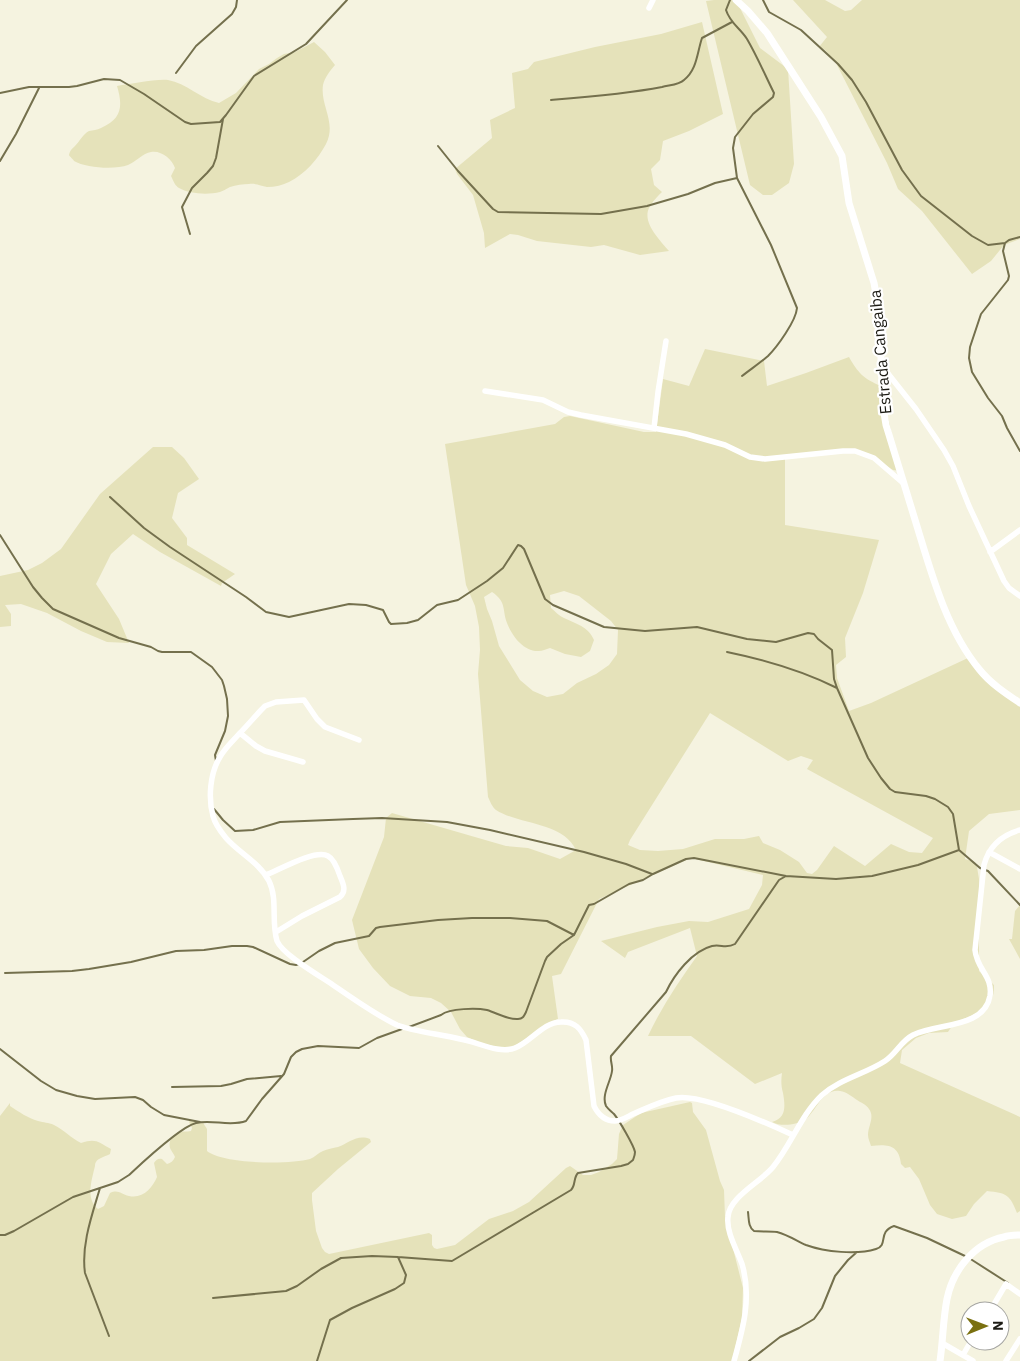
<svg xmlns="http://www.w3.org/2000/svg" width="1020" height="1361" font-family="'IBM Plex Sans',sans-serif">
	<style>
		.green { fill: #e5e2ba; fill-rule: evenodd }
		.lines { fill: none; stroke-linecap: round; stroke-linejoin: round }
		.stream { stroke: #74704d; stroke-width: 2 }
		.minor { stroke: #fff; stroke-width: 5.5 }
		.tertiary { stroke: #fff; stroke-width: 7 }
		.labels { text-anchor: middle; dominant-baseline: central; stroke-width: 4.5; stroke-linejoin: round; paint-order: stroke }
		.street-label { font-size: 16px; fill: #1c1b14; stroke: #fff }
	</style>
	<rect width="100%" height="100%" fill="#f5f3e0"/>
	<path class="green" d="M714,0H733L738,4L760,48L788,69L794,164L789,183L772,195H763L750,185L706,1Z
		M793,0H825L845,11L851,10L862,0H1020V239L1004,245L991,261L972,274L922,211L898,189L887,163L836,63L825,50L819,47L827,37Z
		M702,22L723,114L689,131L663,141L660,160L651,169L654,185L662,192C658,196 652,202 649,208C642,223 660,240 669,251L640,255L604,245L591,247L537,241L518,235L510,234L485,248L484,233L473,195L457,174L455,169L492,138L490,120L515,108L512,73L528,69L534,62L595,47L661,34Z
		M314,42L325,52L335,65C330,71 325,77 323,85C320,106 337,122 326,144C318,159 305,174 289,182C283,185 275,187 267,187C261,186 256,183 249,184C243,184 236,185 230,187C226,189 223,191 220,192C208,195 189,194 179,188C175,186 173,180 171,176L175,168C172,159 161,150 151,152C143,153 136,162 128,165C115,170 86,168 74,161C74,160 69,156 69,155C70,150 72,149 75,146C80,141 83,134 89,131C93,130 97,130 101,128C122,119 123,106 117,86C131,84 154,79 168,80C186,83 201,99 219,103L236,93L259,69L269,64L277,58L284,54L295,52Z
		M705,349L764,361L767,386L806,373L849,357C858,373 864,379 881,386L900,471L893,470L878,461L854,452L785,458V525L879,540L863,593L845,638L846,657L836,665L837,678L849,711L871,703L968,658L1020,705V810L989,814L969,831L965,859L975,862L977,867L979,879V971L994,985C995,1019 960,1011 948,1032L929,1033L916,1038L902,1050L900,1063L1020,1117V1211L1017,1213C1010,1195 1007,1193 987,1191L974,1204L966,1216L952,1219L937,1214L930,1205L919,1179L910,1167L905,1168L901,1164C899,1145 888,1144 871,1146C870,1142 868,1139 868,1135C868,1126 875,1117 869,1109C866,1104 861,1103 857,1100C851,1096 847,1092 840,1091C823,1088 816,1111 806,1119C797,1125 781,1127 772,1122C787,1118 785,1105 783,1093C781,1086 781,1080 782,1073L755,1084L691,1036H648C661,1008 679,981 697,956L690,928L628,952L625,958L601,941L657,927L689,921L708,922L749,909L762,885L763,875L691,858L599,899L561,974L552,976L558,1019L545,1025L535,1034L512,1047L501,1048L484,1045L467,1037L460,1029L451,1012L441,1003L431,998L410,996L390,986L373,968L359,949L352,920L384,837L386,818L392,813L506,846L528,848L560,859L576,850C563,822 519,825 496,810C492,807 490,801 488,797L478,674L480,650L479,627L475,606L466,585L445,444L555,424L564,417L570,416L644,432H656L663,379L689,386ZM564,591L579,596L611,621L618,630L617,654L609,665L596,674L577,683L563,694L547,697L533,691L520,680L499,646L492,621L487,609L484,597L492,592C507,602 502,610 507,623C512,636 524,652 539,651C542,651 546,649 550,648L565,654L581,657L590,651L594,640C588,626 576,624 564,618C559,616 555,611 551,608L550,595ZM710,713L788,761L801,756L813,760L807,769L933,838L922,853L909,852L891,844L865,866L834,846L817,870L812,874L807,873L799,862L780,850L763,843L759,836L744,839H715L683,849L658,851L640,850L628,845L630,840Z
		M153,447H172L184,458L199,479L178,493L172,518L187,538V545L235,574L222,583L221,586L160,552L133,534L111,554L96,584L119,619L129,643L107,642L81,631L47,613L21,604L5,605L11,614V626L0,627V576L28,570L42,563L61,549L100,494Z
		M1020,905V959L1009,939H1012L1015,911Z
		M690,1102L692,1103L693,1112L706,1130L720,1181L724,1190L725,1217L743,1288L742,1318L732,1361H0V1116L10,1103V1106C19,1112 28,1118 38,1121C44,1123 48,1122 54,1125C64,1130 71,1138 81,1143C96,1138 98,1142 111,1149L110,1154C107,1156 98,1158 96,1162C95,1163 95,1165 95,1166C92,1179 85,1199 98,1209L104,1206L110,1193C118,1189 121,1194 129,1196C143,1199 152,1188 157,1177L154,1163C156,1160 158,1158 162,1159L167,1164C171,1163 173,1161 175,1157C174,1154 172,1152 171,1150C167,1143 172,1135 178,1132C182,1131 187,1132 191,1131L192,1128L189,1122L190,1120L203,1122C204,1125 206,1127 207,1129C207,1131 207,1149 207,1151C223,1164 289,1165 310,1159C315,1157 318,1153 323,1151C327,1149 333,1148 338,1147C349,1143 357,1134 370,1139L371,1142L338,1169L312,1193V1200L316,1231L322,1248L325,1252L329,1254L429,1233L432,1235V1245L434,1248L437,1249L455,1245L489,1219L513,1211L529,1202L566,1168L570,1166L583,1175H591L599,1172L612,1164L617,1159L619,1134L623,1125L641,1113Z"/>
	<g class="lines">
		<path class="stream" d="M730,0L726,10C730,23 740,28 747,39C757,56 765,75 774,93L773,97L753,114L735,137L733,148L737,178L771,245L797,308C796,321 777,347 768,356C760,363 751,369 742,376
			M763,0L769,12L801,30L838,64L852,80L866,102L902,170L921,196L972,236L988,245L1005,243L1009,240L1020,237
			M176,73L196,46L232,14L236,7L237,0
			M0,93L29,87H69L77,86L104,79L120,80L144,94L185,122L191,124L220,122L226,115L254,76L306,44L347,0
			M551,100C588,97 626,94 662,87C669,85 679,85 684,80C697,70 697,53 702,38L732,22
			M438,146L458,171L493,209L498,212L601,214L647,206L688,194L715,183L737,178
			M0,161L16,134L39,88
			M190,234L182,207L192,188L207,173L213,166L216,158L223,119
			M1005,243L1003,251L1009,276L1008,280L981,314L970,347L969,358L972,372L988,398L1002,416L1007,428L1020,451
			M110,497L144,528L170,547L246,597L266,612L289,617L349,604L366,605L383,610L389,622L391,624L407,623L418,620L437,605L458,600L487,581L503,568L518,545L521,546L524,549L545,599L553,605L604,627L645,631L697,627L747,639L776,642L808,633L814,634L818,639L832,650L834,679L837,688L868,758L881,778L890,789L895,792L926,796L935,799L948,807L953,814L959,850L980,868L988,871L1020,905
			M0,535L33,587L42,598L53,609L119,638L151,647L158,651L162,652H191L212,667L222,680L224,686L227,699L228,716L225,731L215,755L216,761
			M727,652C766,660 801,670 837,688
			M214,809L223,820L235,831L253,830L280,822L353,819L382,818L447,822L490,830L584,852L626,864L652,874
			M303,962L319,951L335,943L369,936L376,928L380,927L438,920L472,918H510L547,921L574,935
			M5,973L72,971L89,969L131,962L176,951L204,950L232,946H247L253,947L290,964L296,965L299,964
			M409,1027L441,1015C450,1008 477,1008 487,1010C497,1013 508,1020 518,1019C523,1019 524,1016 526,1012L545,961L547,957L561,944L574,935L589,905L594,904L629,884L643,880L653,874L686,859L694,858L786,876L836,879L872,876L918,865L959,850
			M0,1049L41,1081L56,1090L77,1096L95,1099L135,1097L143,1100L151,1107L164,1115L200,1122
			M172,1087L221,1086L231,1084L247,1079L281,1076
			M100,1188C92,1215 81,1245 85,1273L109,1336
			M748,1212C749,1219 748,1227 754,1231C762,1232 770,1231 777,1232C788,1235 797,1241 806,1245C825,1252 857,1255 876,1249C889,1245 877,1232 894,1226L927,1238L965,1256
			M0,1235H5L14,1231L73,1197L118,1182L129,1175C143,1162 180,1127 196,1123C212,1119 230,1127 246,1121L262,1099L284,1074L291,1057L296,1052L302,1049L318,1046L359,1048L377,1038L402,1029
			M969,1258L1008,1283
			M213,1298L286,1291L297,1286L321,1269L341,1258L372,1256L398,1257L452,1261L571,1190C576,1185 573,1178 578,1173L621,1166L628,1164L633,1160C634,1157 635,1155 635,1152C634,1146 619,1120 614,1114C611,1111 608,1109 606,1106C601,1095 611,1081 612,1071C613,1066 610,1061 611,1056L666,992C674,975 692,951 712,946C721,944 726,949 735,944L779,880L786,876
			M317,1361L330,1320L352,1308L395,1289L404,1283L406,1275L398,1257
			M749,1361L780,1337L799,1328L814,1319L822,1308L835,1276L848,1260L857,1252"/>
		<path class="minor" d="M649,8L653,0
			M882,366L916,409L944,450L953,466L969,506L1004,581L1009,588L1020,596
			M485,391L543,400L568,412L581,415L686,434L725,445L750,457L765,459L843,451H855L874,458L903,483
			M654,428L658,392L666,341
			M990,552L1020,530
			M240,733L256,746L265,751L303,762
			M359,740L325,727L317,719L304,700L276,702L265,706C256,715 248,725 239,734C232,742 225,748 220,757C210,773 208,798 213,816C215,824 221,832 226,838C239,853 260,863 269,881C278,899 271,922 277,941C283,955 320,976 333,985C354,999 374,1014 397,1025C415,1032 441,1034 460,1039C473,1041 484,1047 497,1049C503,1050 510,1050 515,1048C531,1042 543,1022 561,1022C575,1021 581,1029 586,1040L594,1106C598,1114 605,1121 615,1121C621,1121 627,1117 633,1114C647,1108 661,1101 676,1098C701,1093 769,1124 793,1135
			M989,852L1020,869
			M266,875C279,870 315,849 328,856C334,859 338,870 340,876C343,883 347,891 340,897L302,916L276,932
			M990,1311L1006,1284L1020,1294
			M942,1343L973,1361
			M963,1355L971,1341
			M734,1361C743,1329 752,1297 742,1264C737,1250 726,1232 728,1217C729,1197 761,1182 773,1167C791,1145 801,1115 822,1095C840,1079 865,1074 885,1061C896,1054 901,1041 913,1035C936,1023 984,1029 990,996C993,976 977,970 975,950L984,865C989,846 1002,835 1020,830
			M1006,1361L1020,1339"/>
		<path class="tertiary" d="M736,0L748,11L767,33L821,117L842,156L849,203L874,283L879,310L883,407L886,425C896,457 906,490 916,523C931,572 946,629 979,669C990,683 1005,693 1020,703
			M940,1361C943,1341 943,1319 947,1299C953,1270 974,1243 1004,1237C1009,1235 1015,1235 1020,1235"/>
	</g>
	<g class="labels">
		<g class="street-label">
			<text transform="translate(880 352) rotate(-95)">Estrada Cangaiba</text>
		</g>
	</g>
	<g transform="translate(985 1326) rotate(89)"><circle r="24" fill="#ffffff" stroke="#a4a4a1"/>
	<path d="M0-4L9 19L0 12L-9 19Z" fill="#7a7010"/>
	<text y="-8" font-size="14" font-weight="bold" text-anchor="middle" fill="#1c1b14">N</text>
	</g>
</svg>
